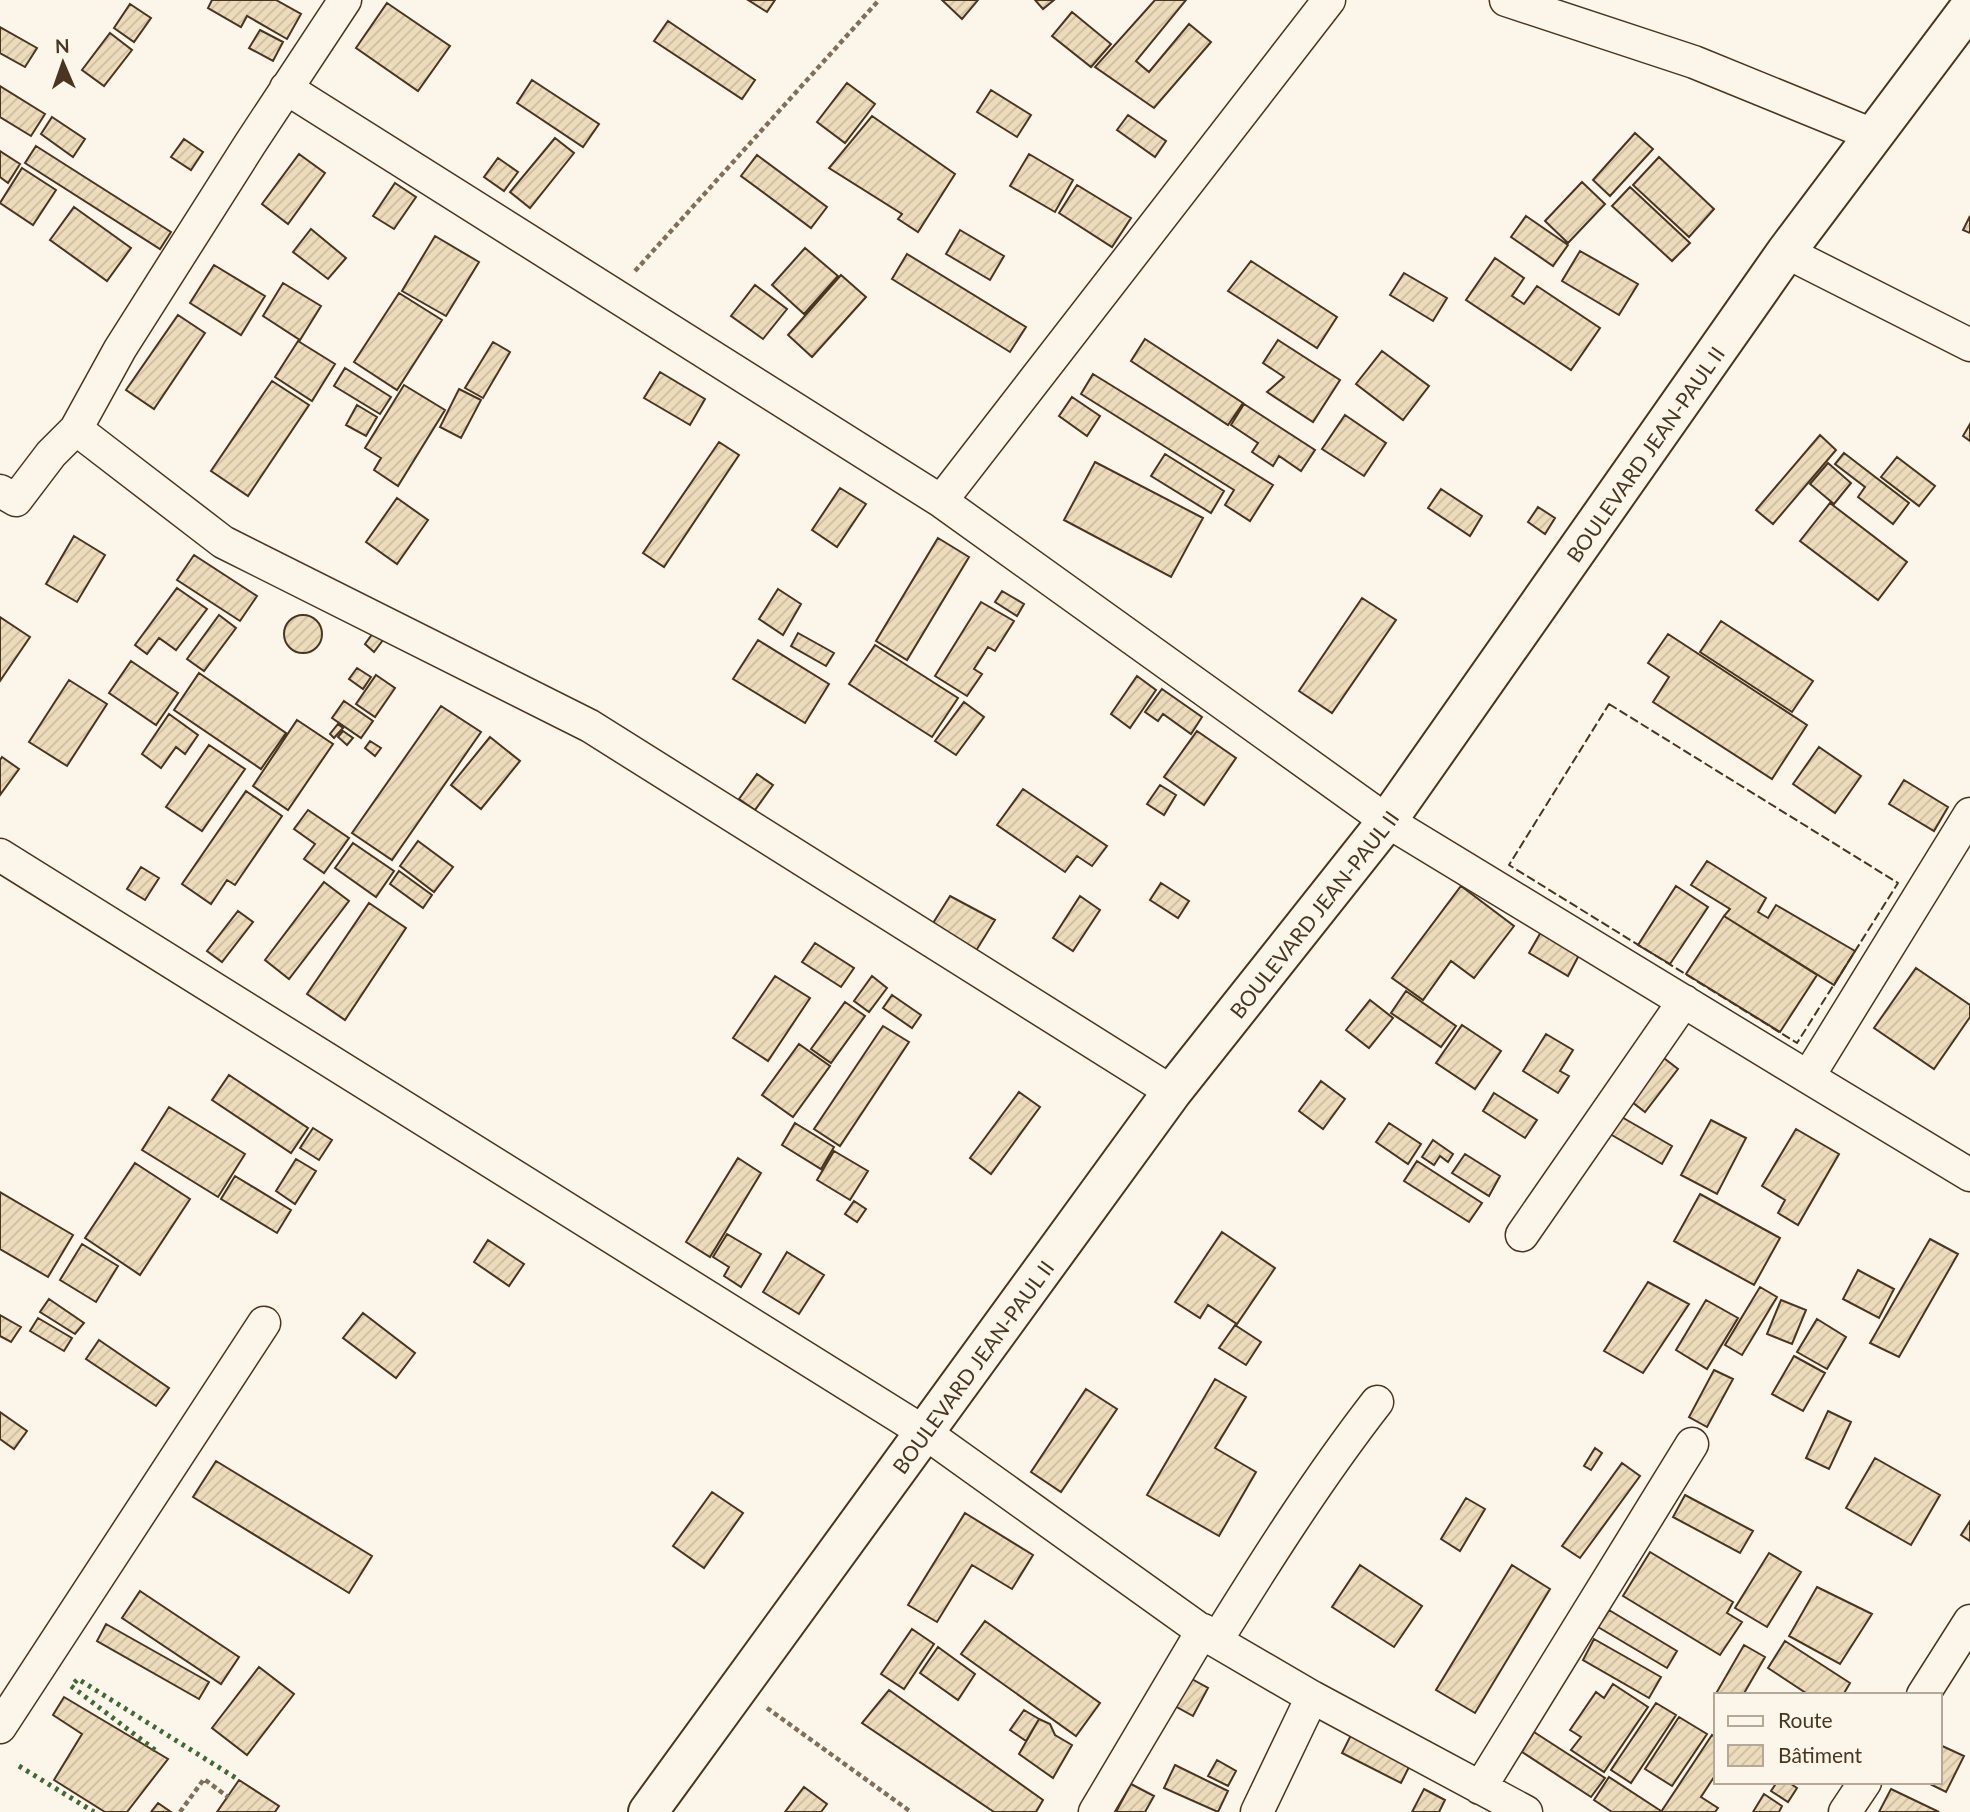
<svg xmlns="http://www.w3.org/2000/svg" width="1970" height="1812" font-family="Lato,sans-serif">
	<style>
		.building { fill: url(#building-hatch); stroke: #4a3520; stroke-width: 2 }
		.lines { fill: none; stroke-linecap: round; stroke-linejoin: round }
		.street-casing { stroke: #4a3520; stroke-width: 35 }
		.secondary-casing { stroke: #4a3520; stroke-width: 42 }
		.path { stroke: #7f6f5c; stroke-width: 4.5; stroke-dasharray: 5 3.5; stroke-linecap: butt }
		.street { stroke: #fbf6e9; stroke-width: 32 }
		.secondary { stroke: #fbf6e9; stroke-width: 38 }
		.hedge { stroke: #436837; stroke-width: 5; stroke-dasharray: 3.5 5; stroke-linecap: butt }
		.fence { stroke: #4a3520; stroke-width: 2; stroke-dasharray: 9 3.5; stroke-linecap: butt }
		.labels { text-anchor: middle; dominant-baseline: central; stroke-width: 5; stroke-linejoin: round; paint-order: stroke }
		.street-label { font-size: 21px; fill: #4a3520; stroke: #fbf6e9 }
	</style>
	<defs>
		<pattern id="building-hatch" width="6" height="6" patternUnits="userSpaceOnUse" patternTransform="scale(1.75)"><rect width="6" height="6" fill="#ecdcbc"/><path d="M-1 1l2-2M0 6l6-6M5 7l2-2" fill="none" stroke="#ccbda1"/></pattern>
	</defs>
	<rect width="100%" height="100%" fill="#fbf6e9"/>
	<path class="building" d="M212,0H276L301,14L287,39L247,16L241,27L208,8Z
		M748,0H775L767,12Z
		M942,0H978L962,19Z
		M1035,0H1054L1043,9Z
		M1155,0H1186L1136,61L1149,72L1189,24L1211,42L1154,108L1095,67Z
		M387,3L450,46L418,91L356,48Z
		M130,4L151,18L134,42L114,28Z
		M1072,12L1111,44L1091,67L1052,36Z
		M668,21L755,80L742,99L654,41Z
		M0,27L37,48L25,67L0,53Z
		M260,30L283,42L273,61L249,48Z
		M110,33L132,50L104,86L82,70Z
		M532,80L599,124L583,147L517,103Z
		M847,83L875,104L845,143L817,122Z
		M0,86L45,114L31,136L0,117Z
		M991,90L1031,115L1017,137L977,112Z
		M1128,115L1166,141L1155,157L1117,130Z
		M872,116L955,174L918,232L898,219L902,214L829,168Z
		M52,117L85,139L73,157L41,134Z
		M1635,133L1653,149L1610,196L1593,180Z
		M555,138L574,153L530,208L510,192Z
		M184,139L203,152L191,170L171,157Z
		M36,146L171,232L160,249L25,163Z
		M0,151L20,164L8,183L0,177Z
		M299,154L325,173L288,224L262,204Z
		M1029,154L1073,180L1055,212L1010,186Z
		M757,155L827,207L811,228L741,176Z
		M1659,157L1714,209L1689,237L1633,185Z
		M498,158L518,172L504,191L484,177Z
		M22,168L56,190L33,225L0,203Z
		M1582,182L1605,204L1568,243L1545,221Z
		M395,183L416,197L394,229L373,216Z
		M1077,185L1131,218L1112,247L1059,213Z
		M1630,187L1690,243L1672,261L1612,206Z
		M74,207L131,248L107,281L50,240Z
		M1526,216L1568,245L1553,266L1511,237Z
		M1970,216V233L1963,230Z
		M311,229L346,258L328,279L293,252Z
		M960,230L1004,256L990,280L946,254Z
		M435,236L479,262L446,316L402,291Z
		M805,248L838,276L804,314L772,285Z
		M1580,251L1638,284L1619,315L1562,281Z
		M907,254L1026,327L1010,352L892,279Z
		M1495,258L1524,278L1512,296L1524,304L1537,286L1600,328L1571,370L1466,300Z
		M1251,261L1337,317L1317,348L1228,291Z
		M214,265L265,296L241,335L190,303Z
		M1404,273L1447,298L1433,321L1390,295Z
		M841,275L866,297L812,357L788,335Z
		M283,283L321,306L300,340L263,316Z
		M755,285L787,309L763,339L731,316Z
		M399,293L442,320L397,390L354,362Z
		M178,315L205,333L154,409L126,390Z
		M1145,339L1243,403L1228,425L1131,361Z
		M1278,340L1340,380L1313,422L1267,392L1284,377L1263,363Z
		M298,341L335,364L312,401L275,377Z
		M493,342L510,352L483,398L465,388Z
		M1382,351L1429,386L1403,420L1356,384Z
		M345,368L391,397L380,414L334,386Z
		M660,372L705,399L690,425L644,398Z
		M1093,374L1273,485L1250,521L1225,505L1234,490L1081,394Z
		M272,381L309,405L248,496L211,471Z
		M404,385L445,410L398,486L374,470L381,458L365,448Z
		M459,389L481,400L461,438L440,427Z
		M1072,397L1100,416L1087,436L1059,416Z
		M1244,404L1315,450L1301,471L1279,456L1273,466L1252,452L1258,443L1231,425Z
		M357,405L377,417L366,436L346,425Z
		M1345,415L1386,443L1364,476L1322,449Z
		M1970,424V441L1963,436Z
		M1820,435L1836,450L1773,524L1756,510Z
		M719,442L739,455L664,567L643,553Z
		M1844,453L1909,503L1893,524L1858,497L1865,487L1835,464Z
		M1165,454L1224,491L1211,513L1151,476Z
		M1897,457L1935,486L1919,506L1881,477Z
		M1095,462L1203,518L1171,577L1064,520Z
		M1828,463L1851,483L1834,504L1810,484Z
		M840,488L866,504L837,547L812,530Z
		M1441,489L1482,516L1470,536L1428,508Z
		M397,498L428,520L397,564L366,542Z
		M1830,503L1907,562L1878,600L1800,541Z
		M1538,507L1555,518L1545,534L1528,522Z
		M74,536L105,555L77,602L46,584Z
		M938,538L969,557L907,660L876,641Z
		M194,555L257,596L240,621L177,580Z
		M177,588L207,609L176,650L159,638L147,654L135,645Z
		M778,589L801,604L783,635L759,619Z
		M1002,591L1024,604L1017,616L995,602Z
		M1362,598L1396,620L1332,713L1299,691Z
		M981,602L1014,621L995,651L988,647L974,669L982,674L967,696L935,676Z
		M284 634a19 19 0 1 1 38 0a19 19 0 1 1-38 0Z
		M219,615L236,628L204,671L187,659Z
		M0,617L30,637L0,681Z
		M1721,621L1813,681L1792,712L1700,652Z
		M373,633L383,640L374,652L365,644Z
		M798,633L834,653L826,666L791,646Z
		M1668,634L1807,725L1772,779L1653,702L1669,677L1648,663Z
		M758,640L829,684L805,723L733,679Z
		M875,645L958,698L932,737L849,684Z
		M131,661L178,693L156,725L109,693Z
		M357,668L371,677L363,689L349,679Z
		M199,673L286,733L261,769L174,710Z
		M376,675L395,688L375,717L356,704Z
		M1137,676L1156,690L1130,728L1111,714Z
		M69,680L107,704L67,766L29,742Z
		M1162,689L1202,717L1191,734L1163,714L1158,721L1145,712Z
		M344,701L373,721L361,738L332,718Z
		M964,702L984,717L956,755L935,741Z
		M441,706L481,732L392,860L352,833Z
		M169,714L198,735L185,754L176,747L161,768L142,754Z
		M297,720L333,744L288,810L253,786Z
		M338,724L343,728L334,738L330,734Z
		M343,731L353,738L347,745L338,737Z
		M1197,731L1236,758L1204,805L1164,777Z
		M490,737L520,761L481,809L451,785Z
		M370,741L381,748L375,756L365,748Z
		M209,745L245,769L202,831L166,807Z
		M1819,747L1861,776L1835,813L1793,784Z
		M2,757L19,769L0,795V760Z
		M757,774L773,785L755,810L739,799Z
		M1904,780L1948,807L1934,831L1889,804Z
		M1160,785L1176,795L1164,815L1147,804Z
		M1023,789L1107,846L1092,866L1077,856L1065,872L997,825Z
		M246,791L282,816L235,885L227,880L211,904L182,884Z
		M308,810L349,838L324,873L304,859L315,844L294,829Z
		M418,841L453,867L434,892L400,866Z
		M353,843L394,871L376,897L335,868Z
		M1707,861L1766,898L1758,912L1768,918L1776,905L1855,951L1834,985L1724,916L1730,909L1691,885Z
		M141,867L159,878L145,900L127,889Z
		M399,871L432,895L423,908L390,884Z
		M324,882L349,901L289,979L265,960Z
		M1161,883L1189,901L1178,918L1150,900Z
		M1461,886L1514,926L1474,978L1451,961L1423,1000L1392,978Z
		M1676,886L1708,907L1670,964L1638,945Z
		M950,896L995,920L974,954L930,928Z
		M1080,896L1100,910L1073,951L1053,938Z
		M369,903L406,928L345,1020L307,994Z
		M238,911L253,922L222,962L207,951Z
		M1724,916L1817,975L1780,1032L1686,974Z
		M1541,932L1579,955L1568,976L1529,953Z
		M815,943L854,968L841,987L802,962Z
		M1916,968L1970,1005V1017L1934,1069L1874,1028Z
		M775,976L810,998L768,1061L733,1038Z
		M872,976L887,988L869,1012L854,1001Z
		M1406,991L1456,1026L1441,1047L1391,1013Z
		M892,995L921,1015L912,1028L883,1008Z
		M1370,1000L1393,1018L1369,1048L1346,1030Z
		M845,1002L865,1016L831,1063L811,1049Z
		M1462,1025L1501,1051L1475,1089L1436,1063Z
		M883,1026L909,1042L840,1146L814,1129Z
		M1546,1034L1573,1050L1560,1071L1569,1076L1558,1093L1523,1071Z
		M799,1044L830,1066L793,1117L762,1095Z
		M1656,1052L1678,1069L1645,1112L1623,1095Z
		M229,1075L308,1128L291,1153L212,1100Z
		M1321,1081L1345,1099L1323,1129L1299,1111Z
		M1019,1092L1040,1107L991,1174L970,1158Z
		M1494,1093L1537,1120L1525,1138L1483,1111Z
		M169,1107L245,1154L218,1197L142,1150Z
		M1613,1112L1672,1146L1662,1164L1603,1130Z
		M1711,1120L1746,1138L1717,1194L1681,1175Z
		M795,1123L834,1147L821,1169L782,1145Z
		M1389,1123L1421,1144L1408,1164L1376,1142Z
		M313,1128L332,1140L319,1160L300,1148Z
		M1796,1129L1839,1154L1798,1225L1778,1213L1785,1200L1762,1186Z
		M1433,1140L1453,1154L1448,1162L1440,1156L1434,1165L1422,1157Z
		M834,1151L868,1171L850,1200L817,1180Z
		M1465,1154L1500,1176L1489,1196L1452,1173Z
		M738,1158L761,1173L710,1257L686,1242Z
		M296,1159L316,1171L295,1204L276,1191Z
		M1417,1161L1482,1203L1469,1222L1404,1181Z
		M135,1163L190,1199L140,1275L85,1238Z
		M235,1176L291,1210L277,1233L221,1199Z
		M0,1192L73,1235L48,1277L0,1249Z
		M1700,1194L1780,1238L1754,1285L1674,1241Z
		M854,1201L866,1209L857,1222L845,1214Z
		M1222,1232L1275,1268L1237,1324L1208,1305L1200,1318L1175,1302Z
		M727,1234L761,1254L741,1287L724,1276L729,1267L713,1257Z
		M1930,1239L1958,1254L1899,1357L1870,1343Z
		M488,1240L524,1264L509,1286L474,1262Z
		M82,1244L118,1266L96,1302L60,1280Z
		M787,1252L824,1275L799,1314L763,1292Z
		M1858,1270L1894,1289L1879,1318L1843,1299Z
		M1648,1282L1689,1304L1643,1373L1604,1351Z
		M1760,1287L1777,1297L1742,1355L1725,1345Z
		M49,1299L84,1323L75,1334L40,1312Z
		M1706,1300L1738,1318L1707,1369L1676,1350Z
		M1781,1300L1806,1310L1792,1344L1767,1334Z
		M363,1313L415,1353L396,1378L343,1338Z
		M0,1315L21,1327L11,1342L0,1336Z
		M38,1318L72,1338L64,1351L30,1331Z
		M1817,1319L1846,1337L1827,1369L1797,1352Z
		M1235,1325L1261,1342L1246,1365L1219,1348Z
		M99,1340L169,1388L156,1406L86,1359Z
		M1794,1356L1825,1373L1803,1411L1772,1394Z
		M1714,1370L1733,1379L1707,1427L1689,1417Z
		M1215,1379L1246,1397L1215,1448L1256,1472L1219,1536L1147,1495Z
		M1086,1389L1117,1409L1061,1492L1031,1472Z
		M1828,1411L1851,1422L1829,1469L1806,1458Z
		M0,1412L27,1431L14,1449L0,1439Z
		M1595,1448L1602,1453L1591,1470L1584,1466Z
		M1875,1458L1940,1495L1911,1545L1846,1508Z
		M216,1461L372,1556L349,1593L193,1497Z
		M1622,1463L1640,1476L1580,1558L1562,1546Z
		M712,1492L743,1513L704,1568L673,1546Z
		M1685,1495L1753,1531L1740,1553L1673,1517Z
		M1466,1498L1485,1509L1460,1551L1441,1539Z
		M965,1513L1033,1555L1012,1589L972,1565L937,1622L908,1605Z
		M1970,1521V1541L1961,1535Z
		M1650,1552L1733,1602L1727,1613L1742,1622L1720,1655L1623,1596Z
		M1769,1553L1801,1572L1767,1627L1735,1608Z
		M1360,1565L1422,1606L1394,1647L1332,1607Z
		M1512,1565L1550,1589L1475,1713L1436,1690Z
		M1817,1587L1872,1614L1840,1664L1789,1636Z
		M140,1591L239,1657L221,1684L122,1618Z
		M1609,1610L1677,1651L1667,1668L1598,1627Z
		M985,1621L1100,1703L1076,1736L961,1654Z
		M106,1624L209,1682L199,1699L97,1641Z
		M912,1629L934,1644L904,1689L881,1674Z
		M1594,1639L1661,1677L1649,1698L1583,1660Z
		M1785,1641L1850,1683L1843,1695H1809L1768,1668Z
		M1744,1645L1765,1657L1743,1695H1716V1699L1714,1697Z
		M938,1647L975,1674L958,1700L920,1673Z
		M259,1667L294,1694L247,1755L212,1728Z
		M1190,1678L1208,1688L1193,1716L1175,1706Z
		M1613,1684L1648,1707L1604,1772L1571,1750L1581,1737L1570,1730L1596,1692L1604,1698Z
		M889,1690L1043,1800L1036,1812H994L862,1723Z
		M64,1697L168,1759L127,1812H105L54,1780L82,1734L53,1715Z
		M1656,1703L1676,1715L1631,1783L1611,1770Z
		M1024,1710L1039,1719L1026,1741L1010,1730Z
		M1679,1717L1707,1734L1672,1786L1645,1769Z
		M1039,1719L1050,1724L1055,1735L1072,1745L1053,1778L1019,1754Z
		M1534,1732L1605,1778L1591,1797L1522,1752Z
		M1351,1735L1410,1765L1401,1783L1342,1753Z
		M1712,1735L1716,1738V1774L1701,1797L1718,1808L1715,1812H1661Z
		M1940,1745L1964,1756L1946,1792L1926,1782H1940Z
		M1217,1760L1236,1771L1228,1786L1208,1776Z
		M1175,1765L1228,1791L1218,1812L1164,1788Z
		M1609,1777L1661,1811V1812H1612L1594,1800Z
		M239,1780L279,1806L275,1812H217Z
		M1777,1782H1788L1797,1788L1788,1802L1771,1791Z
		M1131,1784L1154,1796L1145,1812H1116Z
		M804,1787L827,1804L821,1812H785Z
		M1424,1789L1445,1800L1439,1812H1412Z
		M1891,1789L1939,1812H1879Z
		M1764,1794L1782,1806L1779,1812H1753Z
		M158,1803L171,1812H151Z"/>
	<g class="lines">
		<defs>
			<path id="street" d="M1506,0L1694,62L1873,135
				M286,88L941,501L1387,821L1808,1077L1970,814
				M1786,252L1970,345
				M76,429L223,542L590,726L1172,1092
				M0,491L16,500L51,454L76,429L120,349L250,144L345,0
				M941,501L1329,0
				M0,855L924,1432L1216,1641L1312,1697L1526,1812
				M1808,1077L1970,1175
				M1522,1235L1684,1001
				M1216,1641C1267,1559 1318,1478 1377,1402
				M1923,1695L1970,1621
				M0,1727L264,1323
				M1480,1788L1692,1444
				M1095,1812L1203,1630
				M1257,1812L1312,1697
				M1845,1812L1865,1782"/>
			<g id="secondary">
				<path id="s1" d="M648,1812L1172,1092L1387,821L1786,252L1970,7"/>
			</g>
		</defs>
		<use href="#street" class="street-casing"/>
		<use href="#secondary" class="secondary-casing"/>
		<path class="path" d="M635,271L879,0
			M767,1708L911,1812
			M180,1812L204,1779L228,1797"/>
		<use href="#street" class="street"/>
		<use href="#secondary" class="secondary"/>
		<path class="hedge" d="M155,1750L71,1686L78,1679L239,1780
			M19,1766L94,1812"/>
		<path class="fence" d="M1609,704L1898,883L1797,1043L1509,865Z"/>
	</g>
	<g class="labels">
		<g class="street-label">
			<text stroke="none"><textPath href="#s1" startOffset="1685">BOULEVARD JEAN-PAUL II</textPath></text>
			<text stroke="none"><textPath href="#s1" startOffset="1118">BOULEVARD JEAN-PAUL II</textPath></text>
			<text stroke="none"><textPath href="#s1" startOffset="551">BOULEVARD JEAN-PAUL II</textPath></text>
		</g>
	</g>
	<rect x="1714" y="1693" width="228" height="91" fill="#fbf6e9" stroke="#b4a999" stroke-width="2"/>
	<rect x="1728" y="1716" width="35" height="10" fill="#fbf6e9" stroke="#b4a999" stroke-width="2"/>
	<text x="1778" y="1728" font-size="21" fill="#4a3520">Route</text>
	<rect x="1728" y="1745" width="35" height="21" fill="url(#building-hatch)" stroke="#b4a999" stroke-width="2"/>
	<text x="1778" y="1763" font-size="21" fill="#4a3520">Bâtiment</text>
	<g transform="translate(63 63) rotate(358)" stroke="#fbf6e9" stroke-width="5" paint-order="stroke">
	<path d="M0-5L12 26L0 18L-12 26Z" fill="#4a3520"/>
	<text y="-10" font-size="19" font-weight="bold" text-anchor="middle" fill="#4a3520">N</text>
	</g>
</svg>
